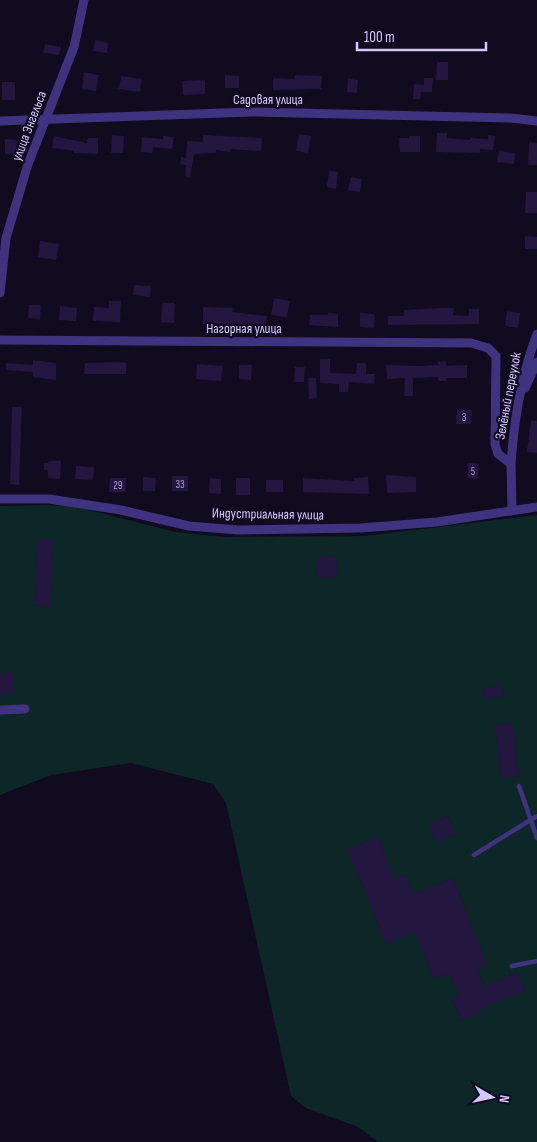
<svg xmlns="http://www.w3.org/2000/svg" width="537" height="1142" font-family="'Sofia Sans Condensed',sans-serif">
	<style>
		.green { fill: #0d2628 }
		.building { fill: #23163f }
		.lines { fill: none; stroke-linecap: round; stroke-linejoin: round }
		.lane { stroke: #3f337f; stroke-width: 4.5 }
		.street { stroke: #3f337f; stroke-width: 9 }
		.labels { text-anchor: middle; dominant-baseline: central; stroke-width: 4.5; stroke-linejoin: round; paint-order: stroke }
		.number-label { font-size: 11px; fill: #a89bcf }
		.street-label { font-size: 14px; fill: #d4c7ff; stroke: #100b1e }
	</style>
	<rect width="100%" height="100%" fill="#100b1e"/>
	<path class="green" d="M46,505L78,507L175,532L225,537L364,536L537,515V1142H378L358,1127L306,1108L291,1096L226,803L213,784L131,763L51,775L0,795V506Z"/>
	<path class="building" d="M95,40L108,43L107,53L93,51Z
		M45,44L61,47L59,55L43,53Z
		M437,62H448V80H436Z
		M84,72L99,75L96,91L82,89Z
		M225,75L239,76V88H225Z
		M295,75L322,76L321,89L273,90V78L295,79Z
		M121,76L142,79L140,92L119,89Z
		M424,78H433L432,92H421L420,99H413L414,84L424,85Z
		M348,79L358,80L357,93L347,92Z
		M205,80V94L183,95L182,81Z
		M2,82H15V100H2Z
		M437,133H447V138L471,140V138L488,139V135L495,136L493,150L480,149V153L436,152Z
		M299,134L311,136L308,153L296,151Z
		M112,135L124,136L123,153H111Z
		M203,135L262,138L261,151L230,149V152L216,150V153L194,154L190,177L185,176L186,165L180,164L181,157L186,158L187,141L203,142Z
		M54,136L87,143L88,138H98V154L74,153V151L52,148Z
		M163,136L174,137L172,149L153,147L152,153L141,152L142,137L163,139Z
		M409,136H420V152H400L399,138H409Z
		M5,139L17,140V155L5,154Z
		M529,142L537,143V165H528Z
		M499,151L515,153L514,164L497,162Z
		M329,171L338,172L336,189L327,187Z
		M351,177L362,179L360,192L348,190Z
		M526,192H537V213H525Z
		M525,236L537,237V249H525Z
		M40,241L59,244L56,260L38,257Z
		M134,285L151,286L150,297L133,295Z
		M274,298L290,301L287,317L271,315Z
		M109,301H121L120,322L93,321L94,307L109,308Z
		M162,303H175L174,323L161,322Z
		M29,305H41L40,319L28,318Z
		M60,306L77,308L76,321L59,320Z
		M203,307L233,308L232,312L267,316L266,327L247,326V329L239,328V325L203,324Z
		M441,308H454L453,315L469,316V309H479V324L388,325V316H404V310Z
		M507,311L520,313L518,328L505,326Z
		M328,313L338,314V327L309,325L310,315H328Z
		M360,313L375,314L374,328L360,327Z
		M320,359H330V373L356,374L357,363H366V374H375L374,384L349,382L348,392H339V384L320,383Z
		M33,360L56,363V380L33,377V372L6,370V363L33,365Z
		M446,361V366L467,365V378H446V381H438V377L413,378V396H404L405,378L387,379L386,365L420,366L438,365V362Z
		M119,362L126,363V374H84L85,363Z
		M197,364L223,366L221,381L196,379Z
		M239,365H252L251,380L239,379Z
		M295,367H305L304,382H294Z
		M308,378H316L317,398L309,399Z
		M12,407H22L19,485L10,484Z
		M457,409L472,410L471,424H456Z
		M531,420L537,421V453L527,452Z
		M49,461H61L60,479L48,478V470H44V463H48Z
		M468,463L479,464L478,479L467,478Z
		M76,466L94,467L93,480L75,479Z
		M386,475L416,477V492L387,493Z
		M172,476H188V491H172Z
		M143,477L156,478L155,491H143Z
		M368,477L369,494L303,492V478L354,481V478Z
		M110,478H126V492H109Z
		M210,478L221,479V494L209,493Z
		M236,478H250V495H236Z
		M266,480H283V492H266Z
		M37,540H53L51,606L35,605Z
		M336,556L338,577L318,579L316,558Z
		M0,673H13V694L0,695Z
		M502,685L504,696L484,699L482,688Z
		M513,723L519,777L501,778L495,725Z
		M448,816L455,834L436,842L429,824Z
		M378,837L394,878L404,874L413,894L453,878L487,964L477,969L484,986L517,972L525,991L479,1009L481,1013L461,1021L452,998L459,996L449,973L434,979L415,932L386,944L348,849Z"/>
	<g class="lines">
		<path class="lane" d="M519,786L537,838
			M474,855L537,816
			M512,966L537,961"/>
		<path class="street" d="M0,121L251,112L511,118L537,121
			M0,293L6,238L28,164L74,47L84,0
			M0,340L471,343L488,348L496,356L495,444L498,454L511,464L512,509
			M525,388L537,362
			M511,464C514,420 521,376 537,334
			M0,499H49L121,510L189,526L238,530L361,528L437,522L537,507
			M0,710L25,709"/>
	</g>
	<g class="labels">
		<g class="number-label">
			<text x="464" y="417">3</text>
			<text x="473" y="471">5</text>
			<text x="180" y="484">33</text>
			<text x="118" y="485">29</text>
		</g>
		<g class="street-label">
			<text x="268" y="99">Садовая улица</text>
			<text transform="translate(29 126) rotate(-69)">улица Энгельса</text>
			<text x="244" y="328">Нагорная улица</text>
			<text transform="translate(508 396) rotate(-79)">Зелёный переулок</text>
			<text transform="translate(268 514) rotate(1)">Индустриальная улица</text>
		</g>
	</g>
	<g transform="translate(492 1097) rotate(99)" stroke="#100b1e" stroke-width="4" paint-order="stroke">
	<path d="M0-4L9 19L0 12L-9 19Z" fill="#d4c7ff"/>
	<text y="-8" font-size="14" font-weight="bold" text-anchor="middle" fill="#d4c7ff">N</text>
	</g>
	<path d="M357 42v8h129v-8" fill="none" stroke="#d4c7ff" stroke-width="2.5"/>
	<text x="364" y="42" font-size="15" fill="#d4c7ff" stroke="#100b1e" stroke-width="4" paint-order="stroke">100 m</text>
</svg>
